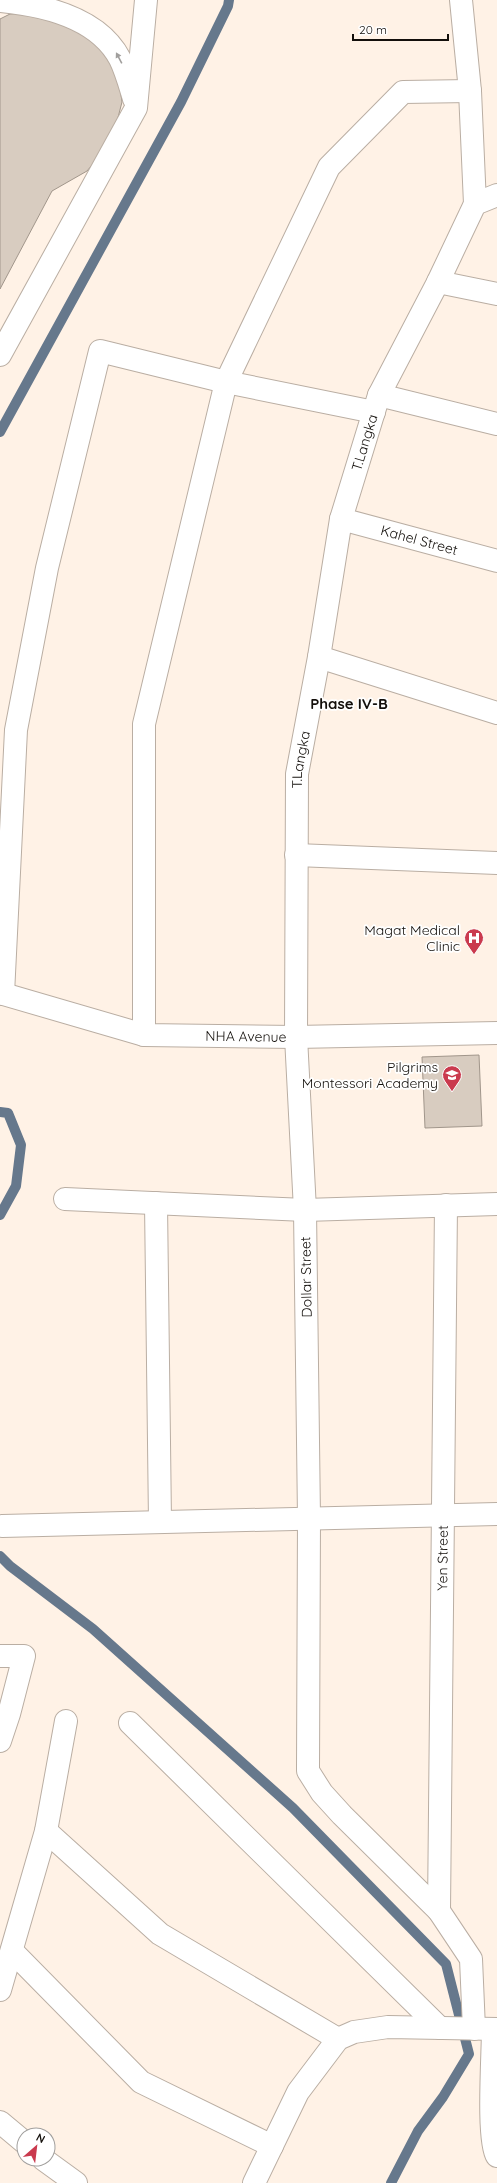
<svg xmlns="http://www.w3.org/2000/svg" width="497" height="2183" font-family="Quicksand,sans-serif">
	<style>
		.lines { fill: none; stroke-linecap: round; stroke-linejoin: round }
		.stream { stroke: #66788c; stroke-width: 10 }
		.building { fill: #d8ccc0; stroke: #a1968b }
		.minor-casing { stroke: #baaea3; stroke-width: 24 }
		.minor { stroke: #fff; stroke-width: 22 }
		.oneway { fill: #a19f9d }
		.labels { text-anchor: middle; dominant-baseline: central; stroke-width: 3.5; stroke-linejoin: round; paint-order: stroke }
		.street-label { font-size: 14px; fill: #130f0b; stroke: #fff }
		.poi-label { font-size: 14px; fill: #130f0b; stroke: #fff; text-anchor: end }
		.neighbourhood-label { font-size: 15px; font-weight: bold; fill: #130f0b; stroke: #fff }
	</style>
	<rect width="100%" height="100%" fill="#fff2e6"/>
	<g class="lines">
		<path class="stream" d="M0,432L181,102L228,6L229,0
			M0,1112L8,1113L21,1145L16,1186L0,1215
			M0,1556L10,1566L93,1629L293,1808L446,1964L469,2054L443,2097L418,2131L391,2183"/>
	</g>
	<path class="building" d="M49,12L91,32L118,74L122,102L112,141L87,171L52,191L0,289V19L10,14Z
		M479,1055L482,1126L425,1128L422,1057Z"/>
	<g class="lines">
		<defs>
			<g id="minor">
				<path d="M461,0L470,91L475,204"/>
				<path d="M0,1C43,5 98,17 120,59C126,71 130,86 134,99"/>
				<path d="M438,282L497,294"/>
				<path d="M0,355L136,108L146,0"/>
				<path d="M379,395L497,424"/>
				<path id="s1" d="M341,519L497,561"/>
				<path d="M319,657L497,713"/>
				<path d="M296,855L497,863"/>
				<path id="s2" d="M0,993L144,1035L296,1037L497,1033"/>
				<path d="M3,994L16,730L47,568L100,351L226,382L374,412"/>
				<path d="M144,1035V724L226,382L329,167L403,92L470,91"/>
				<path d="M65,1199L305,1210L497,1204"/>
				<path d="M156,1203L160,1522"/>
				<path d="M2,1526L497,1514"/>
				<path d="M0,1656H24L9,1714L0,1741"/>
				<path d="M130,1723L440,2028"/>
				<path d="M46,1831L160,1934L338,2039"/>
				<path id="s3" d="M439,1911L446,1205"/>
				<path d="M12,1951L141,2082L272,2146"/>
				<path d="M0,1990L46,1831L66,1721"/>
				<path id="s4" d="M474,2029L471,1959L439,1911L342,1815L322,1793L308,1771L309,1518L305,1210L296,1037L297,774L319,657L341,519L379,395L438,282L475,204L497,195"/>
				<path d="M493,2029C493,2053 487,2141 497,2156"/>
				<path d="M0,2122L24,2142"/>
				<path d="M43,2159L76,2183"/>
				<path d="M254,2183L298,2092L338,2039L354,2032L388,2027L497,2029"/>
			</g>
		</defs>
		<use href="#minor" class="minor-casing"/>
		<use href="#minor" class="minor"/>
	</g>
	<defs><path id="oneway-solid" d="M-6-.8H1V-3.2L6.5 0L1 3.2V.8H-6Z"/></defs>
	<use class="oneway" href="#oneway-solid" transform="translate(119 58) rotate(-118)"/>
	<defs>
		<symbol id="hospital-pin" viewBox="-11 -11 22 30"><path d="M0 17L-7.5 6A9.5 9.5 0 1 1 7.5 6Z" fill="#ca3a4e" stroke="#fff"/><path d="M-5-5h3v3.5h4V-5h3V5h-3V1.5h-4V5h-3Z" fill="#fff"/></symbol>
		<symbol id="school-pin" viewBox="-11 -11 22 30"><path d="M0 17L-7.5 6A9.5 9.5 0 1 1 7.5 6Z" fill="#ca3a4e" stroke="#fff"/><path d="M0-5L7-2L0 1L-7-2ZM-4 1L0 2.5L4 1V4Q0 6-4 4Z" fill="#fff"/></symbol>
	</defs>
	<g fill-rule="evenodd">
		<use href="#hospital-pin" x="463" y="927" width="22" height="30"/>
		<use href="#school-pin" x="441" y="1064" width="22" height="30"/>
	</g>
	<g class="labels">
		<g class="street-label">
			<text stroke="none"><textPath href="#s4" startOffset="1656">T.Langka</textPath></text>
			<text stroke="none"><textPath href="#s1" startOffset="81">Kahel Street</textPath></text>
			<text stroke="none"><textPath href="#s4" startOffset="1332">T.Langka</textPath></text>
			<text stroke="none"><textPath href="#s2" startOffset="252">NHA Avenue</textPath></text>
			<text transform="translate(306 1277) rotate(-91)">Dollar Street</text>
			<text stroke="none"><textPath href="#s3" startOffset="353">Yen Street</textPath></text>
		</g>
		<g class="poi-label">
			<text x="460" y="930">Magat Medical<tspan x="460" dy="16">Clinic</tspan></text>
			<text x="438" y="1067">Pilgrims<tspan x="438" dy="16">Montessori Academy</tspan></text>
		</g>
		<g class="neighbourhood-label">
			<text x="349" y="703">Phase IV-B</text>
		</g>
	</g>
	<g transform="translate(36 2147) rotate(28)"><circle r="19" fill="#ffffff" stroke="#a19f9d"/>
	<path d="M0-3L7 15L0 10L-7 15Z" fill="#ca3a4e"/>
	<text y="-6" font-size="11" font-weight="bold" text-anchor="middle" fill="#130f0b">N</text>
	</g>
	<path d="M353 34v6h95v-6" fill="none" stroke="#130f0b" stroke-width="2"/>
	<text x="359" y="34" font-size="12" fill="#130f0b" stroke="#ffffff" stroke-width="3" paint-order="stroke">20 m</text>
</svg>
